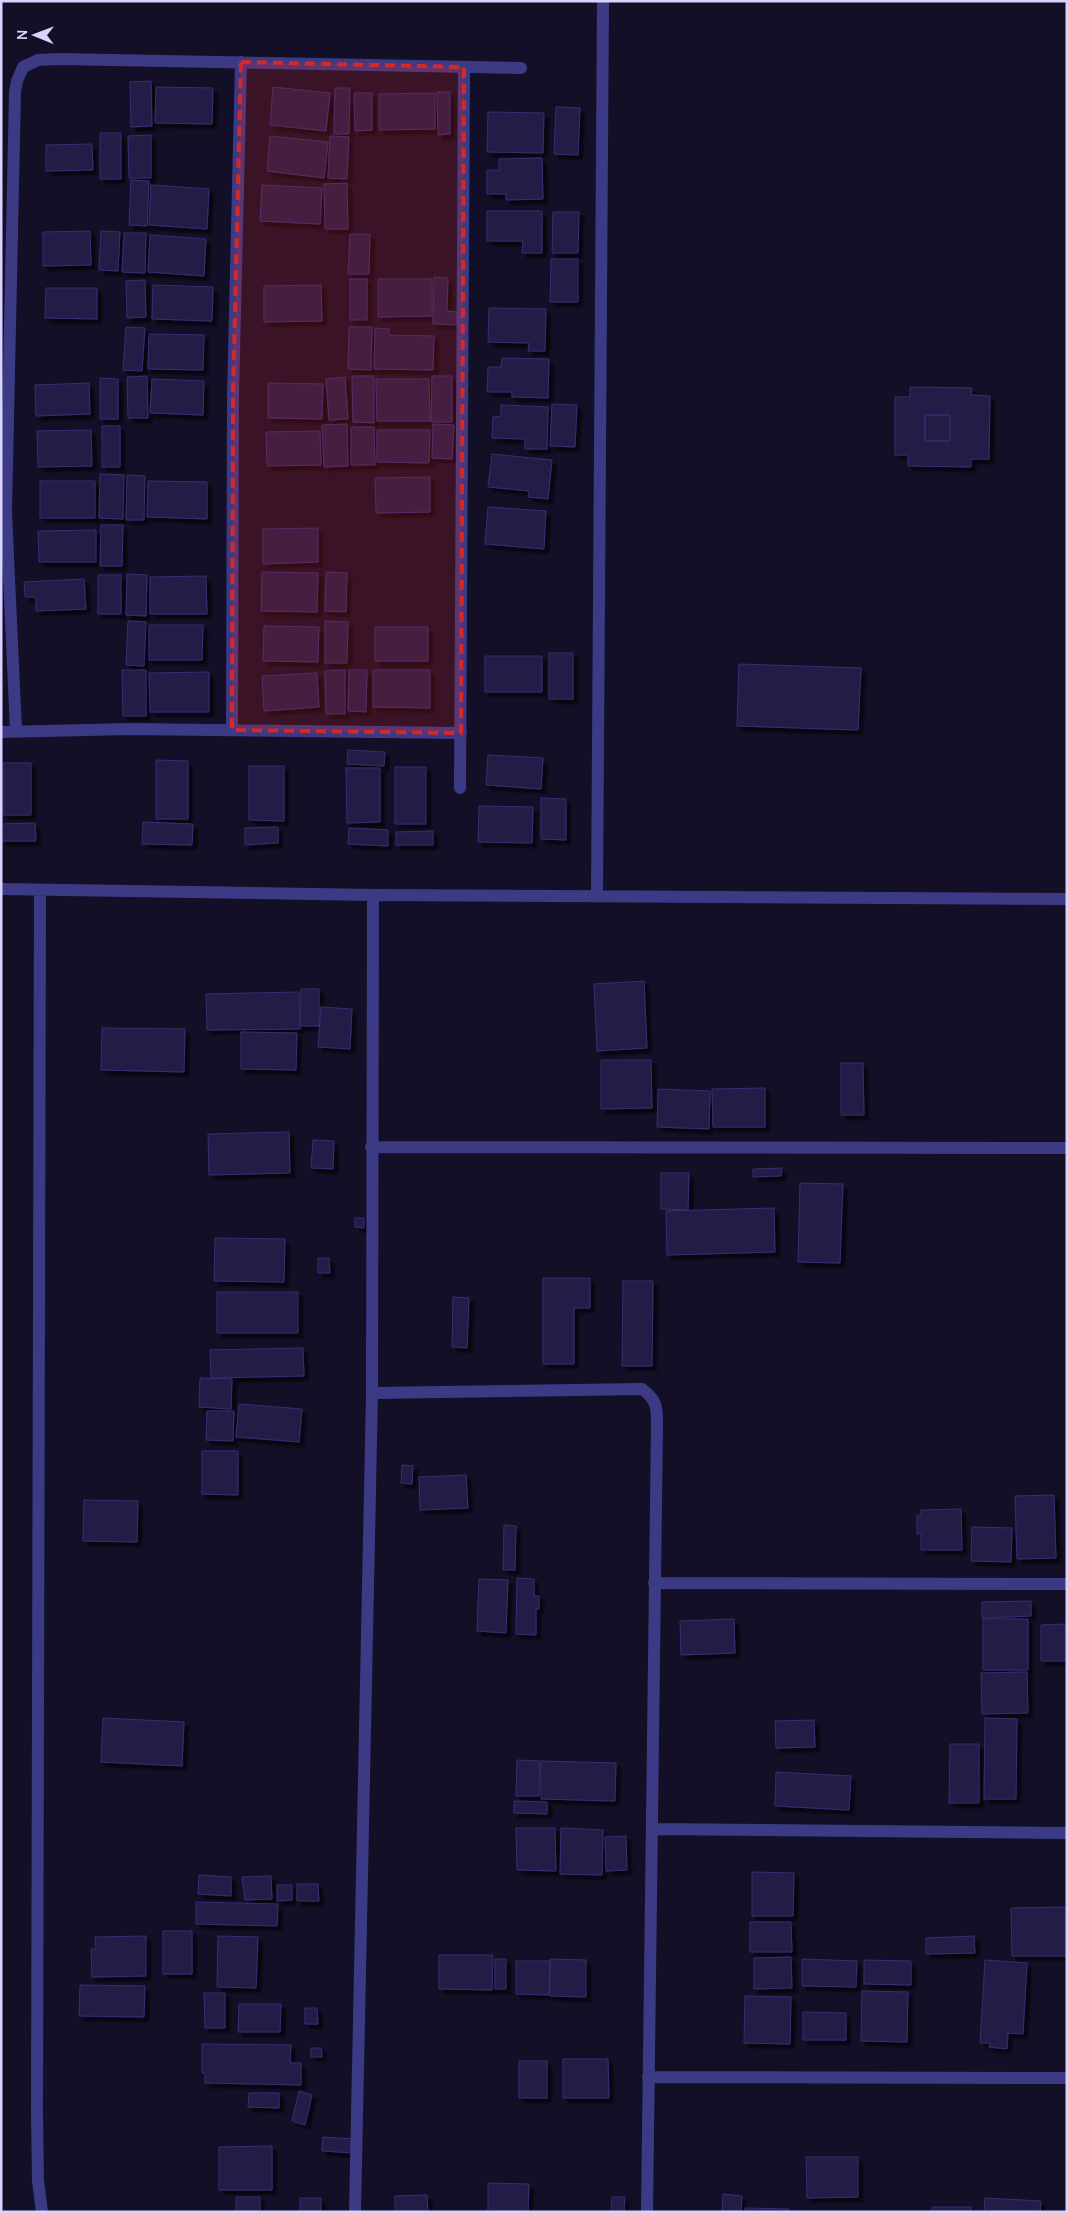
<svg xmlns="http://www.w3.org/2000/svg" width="1068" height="2213" font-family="Manrope,sans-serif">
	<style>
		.building { fill: #241b47; stroke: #3b2d73; fill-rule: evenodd; filter: url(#shadow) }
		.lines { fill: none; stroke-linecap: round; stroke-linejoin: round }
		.minor { stroke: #3d3a85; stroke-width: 12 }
		.marked { fill: #d62828; fill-opacity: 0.2; stroke: #d62828; stroke-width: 4; stroke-dasharray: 10 6; stroke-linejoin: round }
	</style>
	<defs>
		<filter id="shadow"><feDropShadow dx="4.5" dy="4.5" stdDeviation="1" flood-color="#0009"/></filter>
	</defs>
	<rect width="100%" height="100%" fill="#130f26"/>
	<path class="building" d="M151,81L152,126L131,127L130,82Z
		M156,87L213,88L212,124L155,123Z
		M273,87L330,93L326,131L270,125Z
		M335,88H350L349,134H334Z
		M437,92H450V134L438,135Z
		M354,93H372V130L355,131Z
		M435,93V129L379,130V94Z
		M556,107L580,108L578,155L554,154Z
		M488,112L544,113L543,153L487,152Z
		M100,133H121V179H100Z
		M151,135V178H129L128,136Z
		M270,136L328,142L324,178L267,171Z
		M330,136L349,137L347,179L328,178Z
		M92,144L93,170L46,171V145Z
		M542,158L543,199L506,200V194H487V170H499V159Z
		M131,180L149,181L147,226L129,225Z
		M347,183L348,229H325L324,184Z
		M151,185L209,189L207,229L149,225Z
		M262,185L322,188L320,224L260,221Z
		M487,211H542V253H522L523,241H487Z
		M553,212H579L578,253H552Z
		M90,231L91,265L43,266V232Z
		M101,231L120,232L118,271L99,270Z
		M124,233H146L145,273L122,272Z
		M350,234H370L369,274H348Z
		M150,235L206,239L204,276L148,272Z
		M551,259H578V302H550Z
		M434,277L448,278L447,311L457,312V325L433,324Z
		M350,279H367V320H350Z
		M378,279H432V316L378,317Z
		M145,280L146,317L127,318L126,281Z
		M153,285L213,287L212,321L152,319Z
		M321,285L322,321L264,322V286Z
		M46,288H97V319L45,318Z
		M489,308L546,309L545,351H528L529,343L488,342Z
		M126,327L145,328L142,371L123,370Z
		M349,327H372L371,370L348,369Z
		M375,328L389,329V335L434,336L433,370L374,369Z
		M149,334L204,335L203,370L148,369Z
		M502,358L549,359L548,398L512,397V392H487L488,367H501Z
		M147,376L148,418H128L127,377Z
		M352,376H374V423L353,422Z
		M432,376H452V422H431Z
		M345,377L348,419L329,420L326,379Z
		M100,378L118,379V419H100Z
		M152,379L204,381L203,415L150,413Z
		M376,379H429L430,421H377Z
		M89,383L90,414L36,416L35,385Z
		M268,383L323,384L322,419L268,418Z
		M910,387L972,388L971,395L990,396L989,459H971V467L908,466V455H895V397H910ZM925,415H950V441H925Z
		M552,404L577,405L575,447L550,446Z
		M501,405L548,407L547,449H525V439L492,438L493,416L501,417Z
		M925,415H950V441H925Z
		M347,424L348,466L324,467L322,425Z
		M433,424L454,425L452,459L432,458Z
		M102,426H120V467H102Z
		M351,427H374L375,465H351Z
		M91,430L92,466L38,467L37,431Z
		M377,430H430L429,463L377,462Z
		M320,431L321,465L267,466L266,432Z
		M492,454L552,460L548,499L528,497L529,491L488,487Z
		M100,474L124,475L123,519L99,518Z
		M127,475L145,476L144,520H126Z
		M430,477V512L376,513L375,478Z
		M40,481H95V518H40Z
		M148,481L207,482V519L147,517Z
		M488,507L546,511L544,549L485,544Z
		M101,525H123L122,566H100Z
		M318,528V562L263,564V529Z
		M96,530V562H39L38,531Z
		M262,572L318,573L317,612L261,611Z
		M326,572L347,573L346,612L325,611Z
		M127,574L147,575L146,616L126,615Z
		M98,575H121V614H98Z
		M206,576L207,614H150V577Z
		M84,579L86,609L36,611V597H25L24,582Z
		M128,621L146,622L144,666L126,665Z
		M325,621L348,622L347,663H325Z
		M149,625H203L202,660H149Z
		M264,626L319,627L318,662L263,661Z
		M375,627H428V661H375Z
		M549,653H573V699H549Z
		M485,656H542V692H485Z
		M739,664L861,668L858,730L737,726Z
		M122,670H146V716H123Z
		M345,670V714H326L325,671Z
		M349,670H367L366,712L348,711Z
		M373,670H430V708L373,707Z
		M209,672V712H150L149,673Z
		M317,673L319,707L264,711L262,676Z
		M348,750L385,752L384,766L347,764Z
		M488,755L543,758L541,789L486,785Z
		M156,760L188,761V819H156Z
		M3,763H31V815H3Z
		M249,766H284V821L249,820Z
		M395,767H426V824H395Z
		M346,768H380V822L347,823Z
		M541,798L566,799V840L541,839Z
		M479,806L533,807L532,843L478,842Z
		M143,822L193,824L192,845L142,844Z
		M35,823L36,841H1V824Z
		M278,827V843L245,845V828Z
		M349,828L388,830V846L348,844Z
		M433,831V845H396V832Z
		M644,981L647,1048L597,1051L594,984Z
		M301,989H319V1026H301Z
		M299,992L300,1029L207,1030L206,994Z
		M321,1007L352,1009L350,1049L318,1047Z
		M102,1028L185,1029L184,1072L101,1070Z
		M241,1032L297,1033L296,1070L241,1069Z
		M601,1060H651L652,1108L601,1109Z
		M841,1063H863L864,1115H841Z
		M765,1088V1127H713L712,1089Z
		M658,1089L710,1091L709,1129L657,1127Z
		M289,1132L290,1173L209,1175L208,1134Z
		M313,1140L334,1141L333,1169L311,1168Z
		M782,1168L781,1176L753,1177V1169Z
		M661,1173H689L688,1210L661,1209Z
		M800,1183L843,1184L840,1263L798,1262Z
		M774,1208L775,1252L667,1255L666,1211Z
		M355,1218H364V1228L355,1227Z
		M215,1238L285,1239L284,1282L214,1281Z
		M318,1258H329L330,1273H318Z
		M543,1278H590V1308H574V1364H543Z
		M623,1281H653L652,1366H622Z
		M217,1292H298V1333H217Z
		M453,1297L469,1298L467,1348L452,1347Z
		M303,1348L304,1376L211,1378L210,1350Z
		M200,1378L232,1379L231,1409L199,1407Z
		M239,1404L302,1409L299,1442L236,1437Z
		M207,1411H234L233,1441L206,1440Z
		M202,1451H238V1495L202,1494Z
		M402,1465L413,1466L412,1484L401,1483Z
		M466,1475L468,1508L420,1510L419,1477Z
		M1054,1495L1056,1558L1017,1559L1015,1496Z
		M84,1500L138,1501L137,1542L83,1541Z
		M961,1509L962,1550H921V1534H917V1515H921V1510Z
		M504,1525L516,1526L515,1570H503Z
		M972,1527L1012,1528L1011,1562L971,1561Z
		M517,1578L534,1579V1596H539V1609H536V1635L516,1634Z
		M479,1579L508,1580L506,1633L477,1631Z
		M1031,1601V1616L982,1618V1602Z
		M734,1619L735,1653L681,1655L680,1621Z
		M983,1619H1028V1670H983Z
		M1067,1624V1661H1041V1625Z
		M1027,1672L1028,1713L982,1714L981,1673Z
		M103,1718L184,1722L182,1766L101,1762Z
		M985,1718L1017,1719L1016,1799H984Z
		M814,1720L815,1747L776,1748L775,1721Z
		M950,1744H979V1803H949Z
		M517,1760L540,1761L539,1796H516Z
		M541,1761L616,1763L615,1801L541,1799Z
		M776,1772L851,1776L849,1810L775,1806Z
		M514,1801L547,1802V1814L514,1813Z
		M516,1828H555L556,1871L517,1870Z
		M561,1828L603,1830L602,1875L560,1874Z
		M626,1836L627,1870L606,1871L605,1837Z
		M752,1872L794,1873L793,1916H752Z
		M199,1875L231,1877V1896L198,1894Z
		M271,1876L272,1899L245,1900L242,1877Z
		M297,1884H318L319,1901H297Z
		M277,1885H292V1900L277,1901Z
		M196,1902L278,1904L277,1926L196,1924Z
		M1067,1907V1956H1012L1011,1908Z
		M750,1922H791L792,1952H750Z
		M163,1931H192V1974H163Z
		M146,1936V1976L92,1977L91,1949H96L95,1937Z
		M218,1936L258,1937L256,1988L217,1987Z
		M974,1936L975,1953L926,1954V1938Z
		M439,1955H493L492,1990L439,1989Z
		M791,1957L792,1988L754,1989V1958Z
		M495,1959H506V1989H495Z
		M550,1959L586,1960V1997L550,1996Z
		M802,1959L857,1961L856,1987L802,1986Z
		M864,1960L911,1961V1985L864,1984Z
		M985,1960L1027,1963L1023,2034L1008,2033L1007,2049L989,2047L990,2043H980Z
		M516,1961H550L549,1995L516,1994Z
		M80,1985L145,1986L144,2017L79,2016Z
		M862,1991L908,1992L907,2042L861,2041Z
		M204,1993H225V2028H205Z
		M745,1996L791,1997L790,2044L744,2043Z
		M239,2004H281L280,2032H238Z
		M305,2008H317L318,2024H305Z
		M803,2012L846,2013V2040H803Z
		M202,2044L291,2045L290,2063H301V2085L205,2083V2073H202Z
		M311,2048H321L322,2057H311Z
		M563,2059H608L609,2098H563Z
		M519,2061H547V2098H519Z
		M299,2091L312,2095L305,2125L292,2121Z
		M249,2093H279V2108L248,2107Z
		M323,2137L354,2139L353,2153L322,2151Z
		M272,2146V2190H219V2147Z
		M806,2157H858V2197L807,2198Z
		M488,2183L529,2184L528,2212H488Z
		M723,2194L742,2196L741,2212H722Z
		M427,2195L428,2212H395V2196Z
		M236,2197H260V2212H236Z
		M612,2197H625L624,2212H611Z
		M300,2198H321V2212H300Z
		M985,2198L1041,2201L1040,2212H984Z
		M932,2207H971V2212H932Z
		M745,2208L789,2209V2212H745Z"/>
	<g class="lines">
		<path class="minor" d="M232,730L233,395L241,62
			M16,731L6,512L15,92L17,81L23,67L38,60L59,59L521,68
			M1,732L129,729L461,733
			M460,788L464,67
			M1,889L373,895L1067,899
			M40,890L37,2113L38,2181L42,2212
			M597,895L603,1
			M371,1147L1067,1148
			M372,1393L642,1389C657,1400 657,1407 657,1424L647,2212
			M654,1583L1067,1584
			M652,1829L1067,1833
			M648,2077L1067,2078
			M355,2212L372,1393L373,895"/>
	</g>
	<path class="marked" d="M241,62L464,67L461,733L232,730L233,395Z"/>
	<rect width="1068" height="2213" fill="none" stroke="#d9d4ff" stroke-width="5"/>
	<g transform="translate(35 35) rotate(271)" stroke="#130f26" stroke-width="4" paint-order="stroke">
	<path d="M0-4L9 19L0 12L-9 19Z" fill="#d9d4ff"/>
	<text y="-8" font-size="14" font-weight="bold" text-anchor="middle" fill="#d9d4ff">N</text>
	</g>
</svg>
